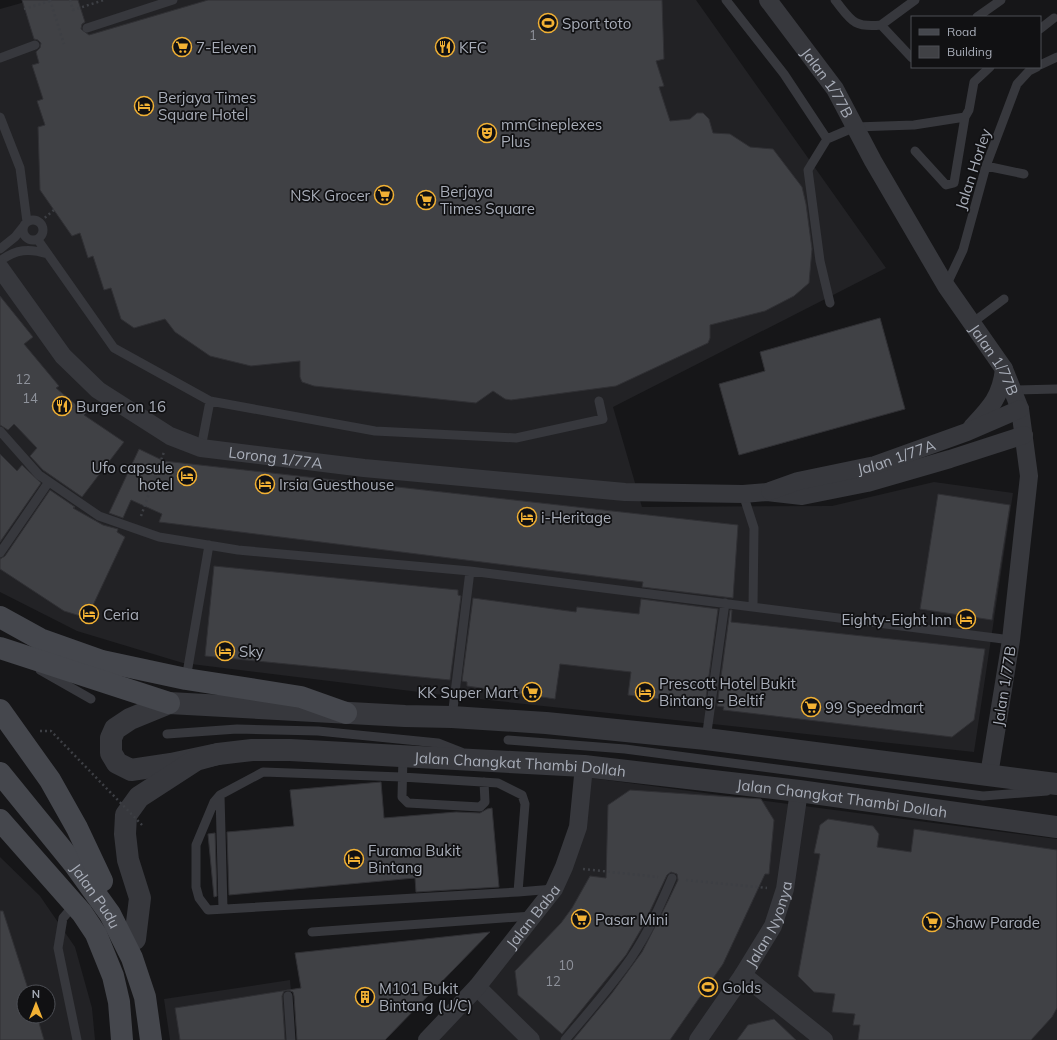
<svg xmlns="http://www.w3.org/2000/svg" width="1057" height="1040" font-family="Mulish,sans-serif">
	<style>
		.built { fill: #222225; fill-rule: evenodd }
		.building { fill: #404145; stroke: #303034 }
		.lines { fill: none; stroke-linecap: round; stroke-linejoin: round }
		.path { stroke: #3d3f44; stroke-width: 2.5; stroke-dasharray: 2 3; stroke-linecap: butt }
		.service { stroke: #37383d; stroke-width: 9 }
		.minor { stroke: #37383d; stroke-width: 18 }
		.tertiary { stroke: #37383d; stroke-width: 22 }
		.secondary { stroke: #45474d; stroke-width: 22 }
		.path-bridge { stroke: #3d3f44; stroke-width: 2.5; stroke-dasharray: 2 3; stroke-linecap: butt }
		.secondary-bridge { stroke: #45474d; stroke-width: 22 }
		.labels { text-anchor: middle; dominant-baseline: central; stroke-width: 3.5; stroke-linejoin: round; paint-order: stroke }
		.number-label { font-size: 13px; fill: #8e929b }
		.poi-label { font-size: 15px; fill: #a8adb8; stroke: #111113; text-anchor: start }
		.street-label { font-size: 15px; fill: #a8adb8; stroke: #111113 }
	</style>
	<rect width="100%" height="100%" fill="#161618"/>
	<path class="built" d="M32,0H696L886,268L613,407L642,507L832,506L934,482L1013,493L974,752L460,697L183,663L77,631L0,592V9Z
		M591,778L1057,839V1040H437L561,893Z
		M0,857L40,896L75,947L92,1008L95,1040H0ZM24,992H48V1016H24Z
		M290,980L295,1040H170L164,999Z"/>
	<path class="building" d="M22,0H78L85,22L82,24L81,29L89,35L208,0H662L664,59L656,61L664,86L659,87L670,121L690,119L697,113H703L709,119L713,133L730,134L750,147L773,149L802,187L806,204L812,249L809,283L794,296L765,311L710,325V338L708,343L616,386L511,400L505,399L493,391L476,403L314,386L302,382L300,377V361L251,366L210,356L175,332L165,319L134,328L121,319L111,288L104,290L93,256L88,258L80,233L72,236L40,190L38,127L45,125L37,101L43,99L32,65L39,63L36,52L40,48L41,43L38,40L34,39Z
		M0,296L33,337L24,344L59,386L56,388L86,413L84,415L124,442L82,497L43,470L30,456L37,448L14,424L8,430L0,425Z
		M880,318L905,409L739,455L719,384L765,371L760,352Z
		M139,449L164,461L738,525L733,598L642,587L643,582L159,522L162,514L131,500L123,518L109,513Z
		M0,454L17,471L22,465L41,483L0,542Z
		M50,490L75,507L73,508L103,525L118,529L117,532L125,537L87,618L64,611L0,569V559L5,556Z
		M938,494L1010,505L992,620L920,609Z
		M214,566L458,590V595L461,596L450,680L205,656Z
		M473,598L576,612L577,607L639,614L641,599L718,609L705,705L628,695L631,672L560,664L555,699L467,686V682L462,681Z
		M730,610H732L731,622L985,649L974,720L952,737L723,710L724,707L717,706Z
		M381,782L384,818L456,812L480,813L487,809L492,808L499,887L416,892L415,878L229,895L227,832L294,826L290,790Z
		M630,790L761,799L774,820L769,874H765L723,964L670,1040H573L612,993L642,952L668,901L678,880L677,874L671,872L667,875L643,926L626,955L562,1034L518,995L515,971L561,923L572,908L590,876L606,878L608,805Z
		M828,819L873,826L879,834L877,847L911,852L914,829L1057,850V1008L1052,1017L1031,1040H858L860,1025H853L855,1014L832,1012L835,994L814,992L798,976L820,854L814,853L820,825Z
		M215,833L217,896L214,897L208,834Z
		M0,911H3L29,992H24V1016H37L44,1040H0Z
		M490,932L385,1040H297L294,996L293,992L288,990L284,991L282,996L285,1040H180L175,1008L301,988L295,953Z
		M774,1019L796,1040H737L748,1025Z"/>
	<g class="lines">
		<path class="path" d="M70,0L73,10L104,0
			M24,9L50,1
			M41,221L54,210
			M141,516L164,452
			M583,869L658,877
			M686,880L767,888"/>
		<path class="service" d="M726,0L784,74L827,139
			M835,0C851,20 853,28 881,25L912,58
			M977,17L1001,0
			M881,25L915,0
			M87,28L173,0
			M1040,29L1054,18
			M0,58L35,45
			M1040,65L1057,57
			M0,117L20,168L27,222
			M915,151L946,185L954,183L965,117
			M986,166L1024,174
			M23 230a10 10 0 1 1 20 0a10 10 0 1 1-20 0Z
			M38,240L114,348L210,401L375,431L516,438L603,419L599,401
			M0,249L15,237L23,227
			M0,261C16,249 29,248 48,254
			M946,286L963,250L986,166L1017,84L1029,71L1037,67
			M830,303L820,261L808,170L827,139L855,127L914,125L965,117L969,110L974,82L990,67
			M972,323L1004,299
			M1012,390L1057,389
			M0,431L39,475L99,516L159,537L238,550L470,571L1011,640
			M201,448L210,401
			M743,494L754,528L753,607
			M0,553L48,483
			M40,670L91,699
			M186,679L209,545
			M452,717L470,571
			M167,734L237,729L318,731L438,743L461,752
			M706,739L725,603
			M508,740L625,749L983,796L1047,791
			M403,756L402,797L408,803L480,807L485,802L484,782
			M220,795L223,909
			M518,892L208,910L199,898L196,887V845L214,802L220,795L263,772L402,777L498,783L522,795L525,804L518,892L554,889
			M74,905L63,918L58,948L77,1040
			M312,932L532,916
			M288,996L291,1040
			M565,1040C588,1013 611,987 631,958C648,933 660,906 672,878"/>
		<g class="minor">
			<path id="s1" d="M768,0L835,89L873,161L946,286L1004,369L1020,409L1029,476L1011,640L989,775"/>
			<path id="s2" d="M0,268L63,356L98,390L170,436L201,448L364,468L625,492L743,494L767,492L802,496L867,483L950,459L1024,435"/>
			<path d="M972,427C990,408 1001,397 1004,369"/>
			<path id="s3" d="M770,491L798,481L875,465L967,432L1020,409"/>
			<path d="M743,975L824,1040"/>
			<path d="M477,987L531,1040"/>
			<path id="s4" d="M427,1040L477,987L554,889L564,867L578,827L584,766"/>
			<path id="s5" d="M698,1040L743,975L773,926L785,889L799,791"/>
		</g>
		<g class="tertiary">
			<path d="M218,754L171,764L131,770L117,763L111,753V738L115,729L130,719L169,703L405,716L452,717L546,723L706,739L1057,784"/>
			<path id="s6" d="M135,939L140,898L128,860L125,834L126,815L139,797L196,760L218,754L252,750H290L584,766L799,791L1057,827"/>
		</g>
		<g class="secondary">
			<path d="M0,617L40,639L102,661L186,679L301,697L346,713"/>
			<path d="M0,648L169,703"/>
			<path id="s7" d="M0,773L74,864L110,914L132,958L145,997L151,1040"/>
			<path d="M0,820L82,913L96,934L113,976L119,1002L122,1040"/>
		</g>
		<path class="path-bridge" d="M50,0L64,44
			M40,731H51L142,825"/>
		<path class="secondary-bridge" d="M0,710L50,780L77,828L102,881"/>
	</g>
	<defs>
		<symbol id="stadium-ring" viewBox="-11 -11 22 22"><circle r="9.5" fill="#111113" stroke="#f2b134" stroke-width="1.5"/><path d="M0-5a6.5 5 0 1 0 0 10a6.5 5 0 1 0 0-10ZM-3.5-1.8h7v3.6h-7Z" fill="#f2b134"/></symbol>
		<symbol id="supermarket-ring" viewBox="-11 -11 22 22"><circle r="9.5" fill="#111113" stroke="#f2b134" stroke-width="1.5"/><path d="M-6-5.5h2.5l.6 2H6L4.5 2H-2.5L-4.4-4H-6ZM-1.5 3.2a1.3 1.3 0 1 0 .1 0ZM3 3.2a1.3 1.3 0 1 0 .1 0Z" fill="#f2b134"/></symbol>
		<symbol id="restaurant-ring" viewBox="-11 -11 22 22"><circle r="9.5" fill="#111113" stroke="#f2b134" stroke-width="1.5"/><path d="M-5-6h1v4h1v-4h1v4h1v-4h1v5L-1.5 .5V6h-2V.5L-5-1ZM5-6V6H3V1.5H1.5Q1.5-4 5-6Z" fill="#f2b134"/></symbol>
		<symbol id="hotel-ring" viewBox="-11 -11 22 22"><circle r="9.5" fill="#111113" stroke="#f2b134" stroke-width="1.5"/><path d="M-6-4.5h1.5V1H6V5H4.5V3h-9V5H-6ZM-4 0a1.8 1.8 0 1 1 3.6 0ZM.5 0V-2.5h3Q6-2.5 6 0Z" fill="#f2b134"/></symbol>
		<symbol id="theatre-ring" viewBox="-11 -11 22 22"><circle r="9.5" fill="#111113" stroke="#f2b134" stroke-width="1.5"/><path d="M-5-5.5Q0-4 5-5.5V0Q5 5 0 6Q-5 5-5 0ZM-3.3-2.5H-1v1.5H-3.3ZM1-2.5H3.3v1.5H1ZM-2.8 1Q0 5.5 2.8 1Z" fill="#f2b134"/></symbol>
		<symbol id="building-ring" viewBox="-11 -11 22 22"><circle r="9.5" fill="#111113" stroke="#f2b134" stroke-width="1.5"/><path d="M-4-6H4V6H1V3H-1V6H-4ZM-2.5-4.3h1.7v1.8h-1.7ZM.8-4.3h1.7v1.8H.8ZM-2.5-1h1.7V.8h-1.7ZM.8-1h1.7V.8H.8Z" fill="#f2b134"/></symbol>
	</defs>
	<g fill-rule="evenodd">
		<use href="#stadium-ring" x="537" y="12" width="22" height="22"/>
		<use href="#supermarket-ring" x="171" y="36" width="22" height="22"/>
		<use href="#restaurant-ring" x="434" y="36" width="22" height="22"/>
		<use href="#hotel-ring" x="133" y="95" width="22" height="22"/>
		<use href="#theatre-ring" x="476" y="122" width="22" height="22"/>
		<use href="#supermarket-ring" x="373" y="184" width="22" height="22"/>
		<use href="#supermarket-ring" x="415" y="189" width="22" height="22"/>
		<use href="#restaurant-ring" x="51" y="395" width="22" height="22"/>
		<use href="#hotel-ring" x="176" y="465" width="22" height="22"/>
		<use href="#hotel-ring" x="254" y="473" width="22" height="22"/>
		<use href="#hotel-ring" x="516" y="506" width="22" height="22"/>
		<use href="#hotel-ring" x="78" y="603" width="22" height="22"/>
		<use href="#hotel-ring" x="955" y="608" width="22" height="22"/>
		<use href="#hotel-ring" x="214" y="640" width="22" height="22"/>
		<use href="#supermarket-ring" x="521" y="681" width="22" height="22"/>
		<use href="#hotel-ring" x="634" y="681" width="22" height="22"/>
		<use href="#supermarket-ring" x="800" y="696" width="22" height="22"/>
		<use href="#hotel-ring" x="343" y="848" width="22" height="22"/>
		<use href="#supermarket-ring" x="570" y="908" width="22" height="22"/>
		<use href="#supermarket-ring" x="921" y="911" width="22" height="22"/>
		<use href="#stadium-ring" x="697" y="976" width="22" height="22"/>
		<use href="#building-ring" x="354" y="986" width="22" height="22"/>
	</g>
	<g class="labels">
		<g class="number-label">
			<text x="533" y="35">1</text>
			<text x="23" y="379">12</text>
			<text x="30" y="398">14</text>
			<text x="566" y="965">10</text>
			<text x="553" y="981">12</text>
		</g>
		<g class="poi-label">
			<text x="562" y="23">Sport toto</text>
			<text x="196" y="47">7-Eleven</text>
			<text x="459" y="47">KFC</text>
			<text x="158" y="97">Berjaya Times<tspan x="158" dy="17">Square Hotel</tspan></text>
			<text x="501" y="124">mmCineplexes<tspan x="501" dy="17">Plus</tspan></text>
			<text x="440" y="191">Berjaya<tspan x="440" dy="17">Times Square</tspan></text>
			<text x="370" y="195" text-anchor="end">NSK Grocer</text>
			<text x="76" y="406">Burger on 16</text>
			<text x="173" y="467" text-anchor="end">Ufo capsule<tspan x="173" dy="17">hotel</tspan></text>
			<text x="279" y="484">Irsia Guesthouse</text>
			<text x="541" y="517">i-Heritage</text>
			<text x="103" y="614">Ceria</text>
			<text x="952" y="619" text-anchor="end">Eighty-Eight Inn</text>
			<text x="239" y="651">Sky</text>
			<text x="659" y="683">Prescott Hotel Bukit<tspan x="659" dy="17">Bintang - Beltif</tspan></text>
			<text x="518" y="692" text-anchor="end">KK Super Mart</text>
			<text x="825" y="707">99 Speedmart</text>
			<text x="368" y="850">Furama Bukit<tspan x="368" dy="17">Bintang</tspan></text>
			<text x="595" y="919">Pasar Mini</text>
			<text x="946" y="922">Shaw Parade</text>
			<text x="722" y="987">Golds</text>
			<text x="379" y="988">M101 Bukit<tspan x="379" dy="17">Bintang (U/C)</tspan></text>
		</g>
		<g class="street-label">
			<text stroke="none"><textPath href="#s1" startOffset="102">Jalan 1/77B</textPath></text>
			<text transform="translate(973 169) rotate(-72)">Jalan Horley</text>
			<text stroke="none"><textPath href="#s1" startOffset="426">Jalan 1/77B</textPath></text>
			<text stroke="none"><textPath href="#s3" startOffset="131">Jalan 1/77A</textPath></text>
			<text stroke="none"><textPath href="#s2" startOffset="351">Lorong 1/77A</textPath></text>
			<text transform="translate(1004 686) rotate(-81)">Jalan 1/77B</text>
			<text stroke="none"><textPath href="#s6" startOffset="542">Jalan Changkat Thambi Dollah</textPath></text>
			<text stroke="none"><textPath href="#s6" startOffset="866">Jalan Changkat Thambi Dollah</textPath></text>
			<text stroke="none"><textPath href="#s7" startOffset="156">Jalan Pudu</textPath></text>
			<text stroke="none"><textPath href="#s4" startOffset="163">Jalan Baba</textPath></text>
			<text stroke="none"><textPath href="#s5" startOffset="137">Jalan Nyonya</textPath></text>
		</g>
	</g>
	<rect x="911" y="16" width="130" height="52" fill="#111113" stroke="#4d4f55"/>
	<rect x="919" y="29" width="20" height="6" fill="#45474d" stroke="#4d4f55"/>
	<text x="947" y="36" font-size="12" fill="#a8adb8">Road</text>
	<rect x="919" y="46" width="20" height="12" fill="#404145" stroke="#4d4f55"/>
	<text x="947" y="56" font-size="12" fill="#a8adb8">Building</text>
	<g transform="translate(36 1004)"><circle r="19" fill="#111113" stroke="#4d4f55"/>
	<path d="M0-3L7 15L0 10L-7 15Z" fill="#f2b134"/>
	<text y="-6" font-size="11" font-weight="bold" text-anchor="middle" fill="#a8adb8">N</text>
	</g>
</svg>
